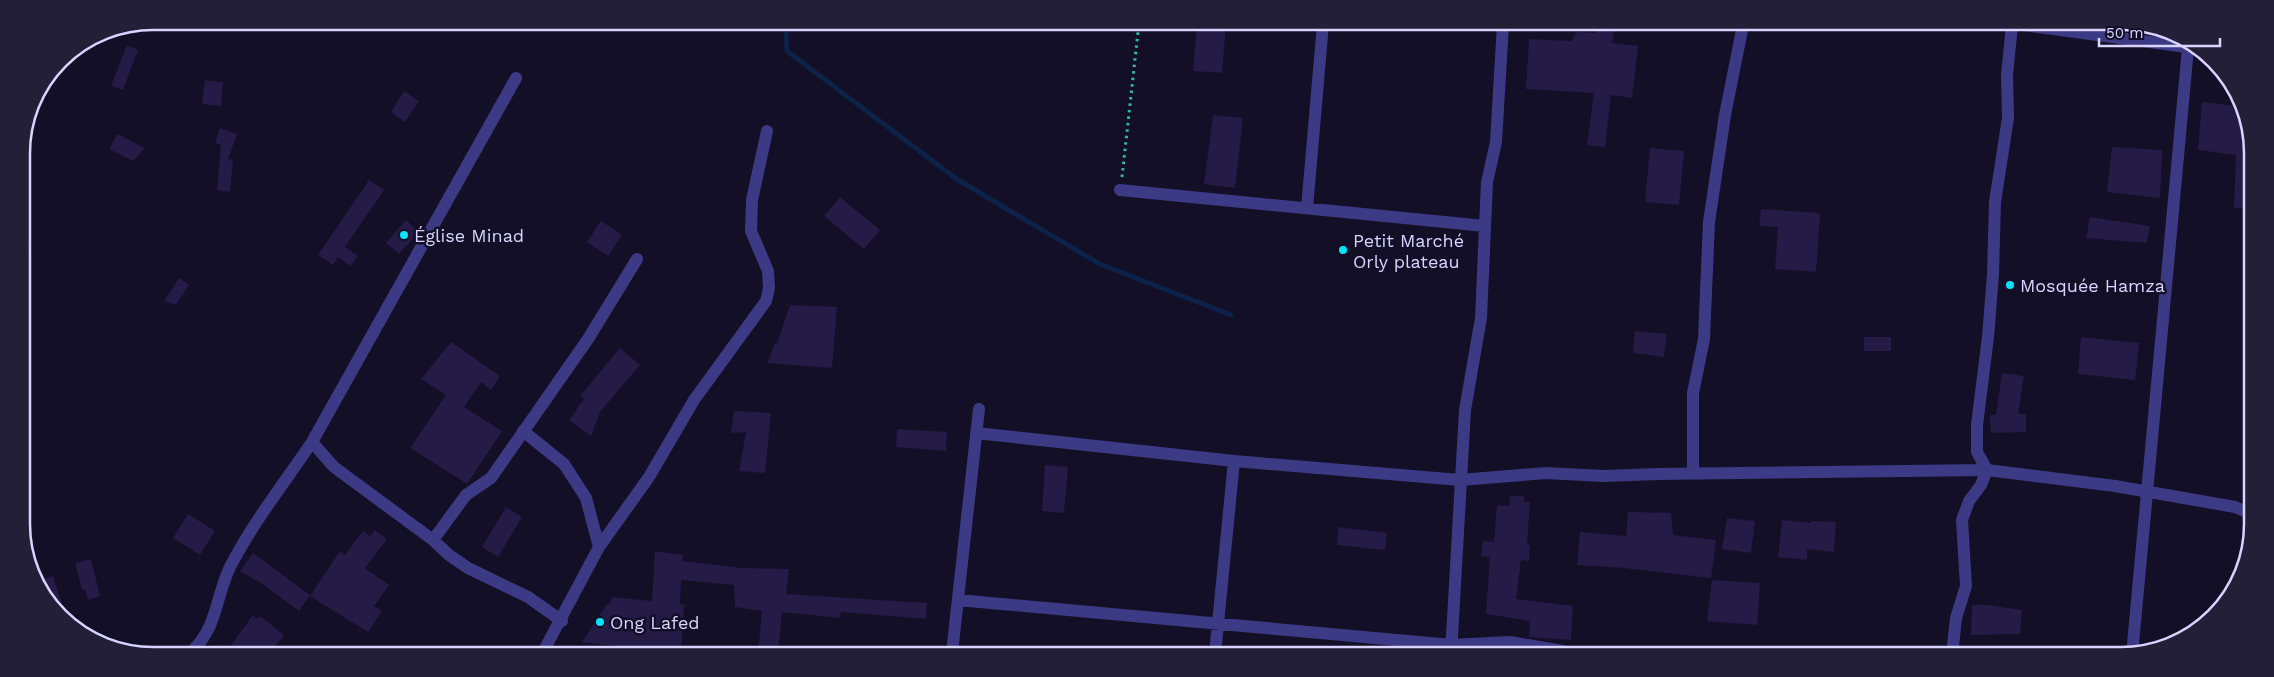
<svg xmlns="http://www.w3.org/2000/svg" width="2274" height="677" font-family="'Work Sans',sans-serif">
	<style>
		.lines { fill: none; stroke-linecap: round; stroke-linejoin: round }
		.stream { stroke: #0c2248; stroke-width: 5 }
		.building { fill: #241b47 }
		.path { stroke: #2fb8b0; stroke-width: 3; stroke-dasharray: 2.5 4; stroke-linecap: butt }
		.street { stroke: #3d3a85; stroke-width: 12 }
		.poi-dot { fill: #00e5ff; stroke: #130f26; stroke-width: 2 }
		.labels { text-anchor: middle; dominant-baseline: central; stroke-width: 5; stroke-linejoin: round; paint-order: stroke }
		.poi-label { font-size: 18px; fill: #d9d4ff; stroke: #130f26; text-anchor: start }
		.rim { fill: none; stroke: #d9d4ff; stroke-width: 2.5 }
	</style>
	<rect width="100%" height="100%" fill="#130f26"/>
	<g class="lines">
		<path class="stream" d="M781,23L786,31L787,51L958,180L1100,264L1231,315"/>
	</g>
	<path class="building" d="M1197,24H1226L1222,73L1193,71Z
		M1596,24H1615L1612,43L1638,46L1632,98L1611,95L1605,147L1587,145L1594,93L1526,89L1529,39L1572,41L1576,32L1595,33Z
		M127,45L138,50L123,90L111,86Z
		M205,80L223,82L221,106L202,104Z
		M404,91L419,101L405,122L391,112Z
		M2202,102L2239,106L2250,128V209L2234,208L2236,155L2198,150Z
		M1213,115L1243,118L1235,188L1204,184Z
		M220,128L237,134L228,159L233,160L230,192L217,190L221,145L215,143Z
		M117,134L145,148L133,161L109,149Z
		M2112,147L2162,150L2160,198L2107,192Z
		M1650,148L1684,151L1679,205L1645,202Z
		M369,180L384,190L345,247L358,256L351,266L338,257L333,265L318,255Z
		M840,197L880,230L864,249L824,216Z
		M1761,209L1820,213L1816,272L1775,269L1778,227L1759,226Z
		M2090,217L2150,226L2147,243L2086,238Z
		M406,220L419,232L399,254L386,243Z
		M601,221L622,235L608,256L587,242Z
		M179,278L189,285L176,305L164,301Z
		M790,305L837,307L832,368L767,363L775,343H777Z
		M1635,331L1667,334L1664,357L1633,353Z
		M1864,337H1891V351H1864Z
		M2081,337L2139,343L2135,380L2078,374Z
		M451,342L500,376L491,390L481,382L464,407L502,431L467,484L410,448L446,395L421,379Z
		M620,348L640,365L600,412L591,436L569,420L584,399L580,396Z
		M2002,373L2024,376L2018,414H2026V432L1991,433L1990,415H1996Z
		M734,411L771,413L765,473L739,471L746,432L731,433Z
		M897,429L947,432L946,451L896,447Z
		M1045,465L1068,467L1064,513L1042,511Z
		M1510,496H1524V502H1530L1527,545H1530L1529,561L1521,560L1516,599L1573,606L1571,640L1529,637L1530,621L1486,614L1490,557L1481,556L1483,541L1494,542L1497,505L1509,506Z
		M506,507L522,517L498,557L482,547Z
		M1628,512L1671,513L1673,535L1716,540L1711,578L1624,568L1577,565L1580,532L1626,536Z
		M188,514L215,531L200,555L173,538Z
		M1727,518L1755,521L1751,553L1722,549Z
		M1782,520L1811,523V521L1836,522L1834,552L1807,549V560L1778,557Z
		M1338,527L1387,533L1385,550L1337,545Z
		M375,530L387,539L365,568L389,585L374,606L382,611L368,632L310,596L340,551L345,555L363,531L370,536Z
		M655,551L683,555L682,561L742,568L789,569L786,594L927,603L926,619L841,612L840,618L782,612L778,653H758L762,611L735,607L734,585L681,580L680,604L684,605L681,648L666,647L665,652L582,642L607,604H610L612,597L652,601Z
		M253,553L310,595L299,611L261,583L240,571Z
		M91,559L100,596L88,600L85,590L82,589L75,563Z
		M53,576L66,618L54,611L39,581Z
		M1712,580L1760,583L1757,625L1707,621Z
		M1972,605H1987L2022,610L2020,634L1971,635Z
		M253,615L258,619L260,616L284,635L271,652H226Z"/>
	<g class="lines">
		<path class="path" d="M1122,177L1139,23"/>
		<path class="street" d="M2024,25L2194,48
			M1120,190L1485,226
			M1307,208L1323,24
			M523,431L564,464L586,498L599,547
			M976,433L1234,461L1460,480L1546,473L1604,476L1658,474L1987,470L2115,486L2235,507L2249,513
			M312,442L334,467L433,540L449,555L468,568L528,597L562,621
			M1693,473V393L1704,339L1709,222L1725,115L1743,25
			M433,540L466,495L491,478L588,339L637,259
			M958,600L1452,645L1510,642L1563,651L1567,654
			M192,651C218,627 216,594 231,565C254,521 285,482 312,442L516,78
			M543,652L599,547L649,477L694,400L766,301L769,288L768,271L751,231L752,200L767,131
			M952,653L979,409
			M1215,654L1234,461
			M1451,654L1465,410L1481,318L1487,182L1496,142L1503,24
			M1952,655L1956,618L1966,586L1962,520L1969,501L1981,485L1987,470L1977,452V425L1988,337L1993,274L1995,202L2008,118L2007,75L2012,25
			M2132,655L2188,48"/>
	</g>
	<g class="poi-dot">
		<circle cx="404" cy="235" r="5"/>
		<circle cx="1343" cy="250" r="5"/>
		<circle cx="2010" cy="285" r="5"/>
		<circle cx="600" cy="622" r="5"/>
	</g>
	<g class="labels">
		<g class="poi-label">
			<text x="414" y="235">Église Minad</text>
			<text x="1353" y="240">Petit Marché<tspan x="1353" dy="21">Orly plateau</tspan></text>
			<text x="2020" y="285">Mosquée Hamza</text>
			<text x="610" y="622">Ong Lafed</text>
		</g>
	</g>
	<path d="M0 0H2274V677H0ZM153 30H2121A123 123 0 0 1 2244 153V524A123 123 0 0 1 2121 647H153A123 123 0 0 1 30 524V153A123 123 0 0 1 153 30Z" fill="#231f37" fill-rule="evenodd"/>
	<path class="rim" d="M153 30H2121A123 123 0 0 1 2244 153V524A123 123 0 0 1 2121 647H153A123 123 0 0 1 30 524V153A123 123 0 0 1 153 30Z"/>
	<path d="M2099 38v8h121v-8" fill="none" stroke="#d9d4ff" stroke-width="2.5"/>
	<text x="2106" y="38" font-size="15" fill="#d9d4ff" stroke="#130f26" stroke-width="4" paint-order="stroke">50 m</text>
</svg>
